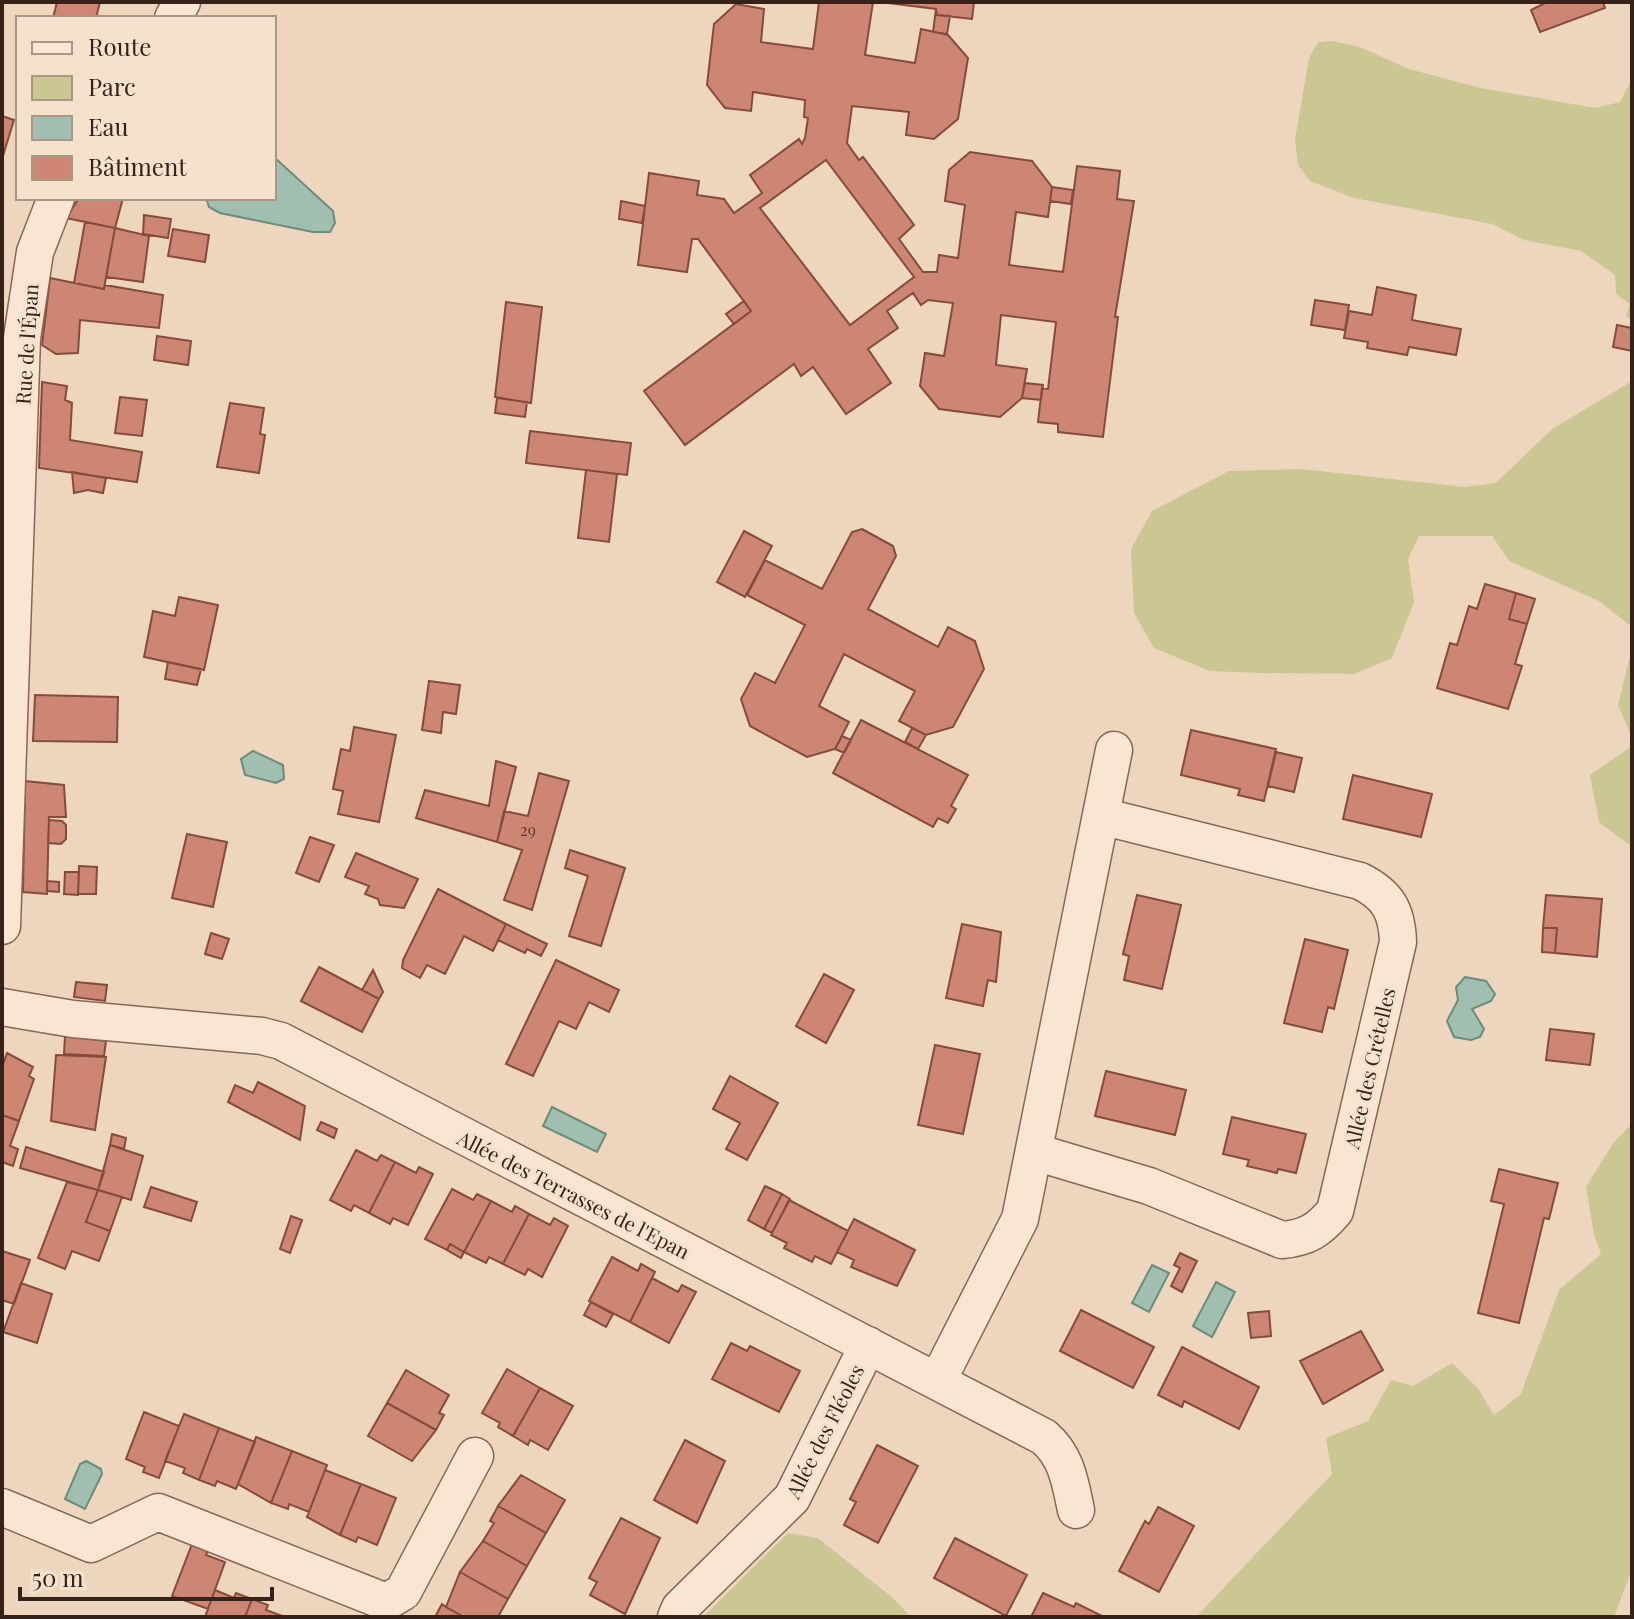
<svg xmlns="http://www.w3.org/2000/svg" width="1634" height="1619" font-family="'Playfair Display',serif">
	<style>
		.green { fill: #cbc792 }
		.water { fill: #a1bfb0; stroke: #698d7d; stroke-width: 2 }
		.building { fill: #cc8673; stroke: #854b3c; stroke-width: 2; fill-rule: evenodd }
		.lines { fill: none; stroke-linecap: round; stroke-linejoin: round }
		.minor-casing { stroke: #866657; stroke-width: 39 }
		.minor { stroke: #f9e5d1; stroke-width: 36 }
		.labels { text-anchor: middle; dominant-baseline: central; stroke-width: 6; stroke-linejoin: round; paint-order: stroke }
		.number-label { font-size: 16px; fill: #5b3c31 }
		.street-label { font-size: 20px; fill: #35231b; stroke: #f5e2cd }
	</style>
	<rect width="100%" height="100%" fill="#eed6be"/>
	<path class="green" d="M1333,41L1360,47L1409,69L1481,88L1595,108L1620,102L1632,79V320L1626,316L1630,304L1616,294L1615,275L1581,251L1524,240L1492,224L1354,198L1310,181L1298,165L1295,140L1309,58L1318,42Z
		M1632,381V627L1599,601L1509,561L1492,536H1419L1408,559L1414,602L1392,658L1354,674L1259,673L1210,671L1154,648L1134,613L1131,549L1152,511L1229,471L1301,469L1465,487L1496,483L1552,429Z
		M1632,648V738L1618,705Z
		M1632,746V847L1599,822L1590,775Z
		M1632,1124V1570L1614,1617H1196L1332,1474L1326,1438L1368,1421L1391,1380L1413,1386L1452,1363L1478,1388L1494,1415L1521,1394L1559,1290L1601,1254L1594,1235L1586,1187L1614,1142Z
		M788,1533L818,1538L893,1598L911,1617H703Z"/>
	<path class="water" d="M274,157L333,211L335,223L330,232H313L220,213L209,207L206,198H274Z
		M253,751L283,765L284,779L276,783L245,775L241,759Z
		M1465,977L1486,981L1495,994L1491,1001L1472,1009L1484,1029L1480,1037L1471,1040L1454,1037L1447,1021L1458,1000L1456,987Z
		M552,1107L606,1134L597,1152L543,1126Z
		M1152,1265L1169,1273L1149,1312L1132,1303Z
		M1216,1282L1235,1292L1212,1337L1193,1326Z
		M86,1461L101,1469L102,1474L85,1509L65,1499L80,1464Z"/>
	<path class="building" d="M57,2H100L96,18H53Z
		M819,2H873L865,55L915,63L921,29L948,35L968,58L958,119L934,139L906,135L909,112L852,106L847,143L859,160L863,157L914,225L899,239L923,272H937L939,255L958,258L965,205L945,201L949,170L970,152L1032,161L1052,187L1048,217L1016,212L1009,265L1063,272L1077,166L1120,171L1117,199L1134,201L1115,317H1118L1103,437L1058,432V424L1038,422L1042,388L1048,389L1056,322L1001,315L996,365L1027,369L1022,398L1000,417L939,409L920,386L925,353L944,356L953,303L928,300L921,305L913,293L887,311L898,328L868,349L891,383L846,414L813,367L801,376L794,364L685,445L644,391L751,311L698,239H692L687,272L638,265L649,173L699,181L697,195L724,199L734,213L762,193L750,175L799,139L802,144L805,138L808,118L804,117L805,100L753,92L751,111L725,108L707,85L714,24L736,4L764,9L761,42L813,49ZM826,160L914,277L850,325L760,208Z
		M880,2H974L972,19L937,15L936,9Z
		M1547,2H1603L1605,8L1540,32L1531,10Z
		M936,9L937,15L950,16L947,34L933,32Z
		M2,116L14,120L2,159Z
		M1052,187L1073,190L1071,204L1050,201Z
		M79,198H123L115,228L66,218Z
		M621,201L645,206L642,223L619,219Z
		M144,215L171,219L168,238L143,234Z
		M85,222L115,228L104,289L74,283Z
		M115,228L149,236L143,282L106,277Z
		M173,229L209,235L205,262L168,256Z
		M50,278L104,289L105,285L163,295L159,328L80,320L78,353L56,354L42,345Z
		M1377,287L1416,295L1412,320L1461,329L1456,355L1409,347L1407,355L1367,348L1368,342L1344,338L1349,311L1372,315Z
		M1315,300L1349,305L1345,330L1311,325Z
		M744,301L751,311L734,324L726,314Z
		M506,302L542,307L531,403L495,397Z
		M1617,325L1632,328V351L1613,347Z
		M157,336L191,341L188,365L154,360Z
		M42,382L67,386L65,400L72,403L70,440L142,452L137,482L39,468Z
		M1025,383L1043,385L1041,400L1022,398Z
		M120,397L147,400L142,436L115,433Z
		M497,398L527,402L525,417L495,413Z
		M230,403L264,408L260,434L265,435L259,473L217,467Z
		M530,431L631,443L627,475L526,463Z
		M586,470L617,474L609,542L578,538Z
		M72,472L106,478L103,493L88,490L74,493Z
		M862,529L893,546L896,556L868,609L938,647L948,627L975,641L984,669L953,727L926,735L899,721L915,691L844,654L819,706L849,722L835,749L807,757L750,726L741,699L755,673L775,683L805,625L747,595L765,560L822,589L852,532Z
		M744,531L772,546L745,597L717,582Z
		M1485,584L1516,593L1509,619L1527,624L1515,664L1522,666L1508,709L1437,688L1450,643L1457,645L1469,606L1477,609Z
		M1516,593L1535,599L1527,624L1509,619Z
		M179,597L218,605L204,670L144,657L153,611L175,616Z
		M168,662L201,669L197,685L165,679Z
		M429,681L460,685L456,714L443,712L441,733L422,730Z
		M35,695L118,697L117,742L33,741Z
		M861,720L968,775L951,806L956,809L948,823L938,818L933,827L833,773Z
		M354,727L396,735L379,822L338,814L343,791L333,789L341,749L350,751Z
		M912,728L926,735L918,749L905,742Z
		M1191,730L1276,749L1264,801L1238,795L1240,789L1181,775Z
		M842,736L851,740L844,753L835,749Z
		M1276,752L1302,758L1294,792L1268,786Z
		M496,761L516,767L497,842L416,818L425,790L489,806Z
		M539,773L569,781L532,910L504,900L522,850L497,842L504,811L528,816Z
		M1353,775L1432,794L1421,837L1343,819Z
		M25,781L64,785L66,817H49L47,894L23,892Z
		M49,820L62,821L66,825V839L61,844L48,843Z
		M187,834L227,842L213,907L172,898Z
		M310,837L334,845L319,882L296,873Z
		M570,850L625,868L601,946L569,936L588,876L565,868Z
		M356,853L418,879L404,908L380,905L378,899L365,894L369,886L345,877Z
		M79,866L97,867L96,894H78Z
		M65,872H79L78,895L64,894Z
		M47,881L59,882V892L47,891Z
		M438,889L506,924L493,951L464,936L445,974L427,965L420,978L402,968L403,960Z
		M1137,895L1181,905L1162,989L1124,980L1129,956L1123,954Z
		M1546,895L1602,899L1597,957L1555,953L1557,928H1543Z
		M506,924L547,944L541,956L527,949L525,953L498,940Z
		M962,924L1001,932L996,982L988,980L983,1006L946,998Z
		M1543,928H1557L1555,953L1542,952Z
		M211,933L229,939L222,959L205,954Z
		M1305,939L1348,950L1334,1009L1328,1007L1322,1032L1284,1023Z
		M556,960L619,990L609,1012L589,1002L576,1029L559,1021L533,1076L506,1064Z
		M319,967L379,999L362,1032L301,1001Z
		M373,970L383,992L379,999L362,990Z
		M824,974L854,990L826,1043L796,1026Z
		M76,982L107,985L105,1001L74,997Z
		M1550,1029L1594,1034L1590,1065L1546,1060Z
		M65,1036L106,1041L104,1056L64,1054Z
		M935,1045L980,1054L963,1134L918,1125Z
		M7,1053L33,1067L29,1076L34,1079L19,1121L2,1115V1067Z
		M56,1055L106,1057L95,1130L51,1121Z
		M1106,1071L1186,1090L1175,1135L1095,1116Z
		M730,1076L778,1103L747,1160L726,1149L740,1123L713,1109Z
		M258,1082L305,1106L300,1140L228,1102L235,1085L253,1093Z
		M2,1115L19,1121L10,1146L18,1149L13,1166L2,1162Z
		M1232,1117L1306,1134L1296,1173L1278,1169L1277,1173L1247,1166L1249,1160L1223,1154Z
		M321,1122L337,1129L334,1138L317,1130Z
		M112,1134L126,1138L124,1149L110,1145Z
		M110,1145L143,1156L131,1200L98,1190Z
		M26,1147L104,1172L98,1190L20,1168Z
		M356,1150L377,1161L381,1155L395,1162L369,1213L354,1205L351,1211L330,1200Z
		M395,1162L416,1173L419,1167L433,1174L408,1225L393,1218L390,1224L369,1213Z
		M1499,1169L1558,1183L1549,1219L1544,1218L1519,1323L1478,1313L1504,1204L1491,1201Z
		M67,1182L98,1190L86,1222L110,1231L99,1261L72,1251L65,1269L38,1258Z
		M765,1186L782,1194L764,1229L748,1220Z
		M151,1187L197,1202L191,1221L144,1207Z
		M452,1189L473,1200L477,1194L491,1201L464,1252L450,1244L447,1250L425,1239Z
		M98,1190L122,1197L110,1231L86,1222Z
		M782,1194L790,1199L772,1233L764,1229Z
		M789,1200L848,1231L831,1264L815,1256L812,1262L784,1248L787,1243L771,1235Z
		M491,1201L512,1212L515,1206L529,1214L503,1264L489,1257L486,1263L464,1252Z
		M529,1214L550,1225L554,1218L568,1226L542,1277L528,1269L525,1275L503,1264Z
		M291,1216L302,1220L290,1253L280,1249Z
		M854,1219L915,1250L897,1286L851,1267L854,1260L837,1252Z
		M450,1244L464,1252L461,1258L447,1250Z
		M2,1251L30,1260L14,1304L2,1300Z
		M1180,1253L1197,1261L1182,1292L1171,1286L1180,1268L1174,1265Z
		M612,1257L638,1271L641,1264L655,1272L630,1322L589,1301Z
		M652,1278L678,1292L682,1285L696,1292L669,1343L630,1322Z
		M21,1283L52,1294L37,1343L3,1332Z
		M591,1302L613,1314L606,1327L584,1315Z
		M1081,1310L1154,1347L1133,1388L1060,1351Z
		M1269,1311L1271,1336L1251,1338L1248,1313Z
		M1361,1331L1383,1370L1323,1404L1300,1361Z
		M731,1343L747,1351L750,1346L800,1371L779,1412L712,1379Z
		M1182,1347L1259,1387L1239,1429L1184,1401L1182,1407L1158,1395Z
		M507,1369L540,1388L513,1436L498,1427L500,1423L482,1413Z
		M406,1370L449,1395L439,1413L444,1415L436,1430L387,1403Z
		M540,1388L573,1406L548,1450L530,1440L528,1445L513,1436Z
		M387,1403L436,1430L412,1461L368,1436Z
		M144,1412L179,1426L159,1478L143,1472L145,1467L126,1459Z
		M184,1414L219,1428L199,1480L183,1473L185,1468L165,1461Z
		M219,1428L255,1442L236,1489L217,1481L215,1486L199,1480Z
		M256,1437L292,1451L271,1503L238,1484Z
		M685,1440L725,1461L697,1523L654,1500Z
		M877,1445L918,1466L878,1543L844,1525L856,1502L850,1499Z
		M292,1451L327,1465L309,1512L289,1504L288,1509L271,1503Z
		M325,1470L361,1484L340,1535L307,1517Z
		M521,1475L565,1500L546,1533L498,1506Z
		M361,1484L396,1498L377,1545L358,1537L356,1542L340,1535Z
		M498,1506L546,1533L527,1566L483,1541L494,1523L490,1521Z
		M1158,1507L1194,1526L1159,1592L1119,1571L1145,1521L1149,1524Z
		M621,1518L660,1538L625,1614L590,1595L597,1582L589,1578Z
		M955,1538L1027,1575L1006,1616L934,1578Z
		M483,1541L527,1566L508,1599L460,1572Z
		M192,1544L208,1550L206,1555L225,1562L208,1609L172,1596Z
		M460,1572L508,1599L498,1617H464L446,1607Z
		M215,1590L234,1598L236,1593L252,1599L245,1617H205Z
		M1043,1593L1074,1607L1076,1603L1104,1617H1031Z
		M252,1599L268,1605L266,1610L285,1617H245Z
		M442,1604L446,1607L464,1617H435Z"/>
	<g class="lines">
		<defs>
			<path id="minor" d="M173,18L182,2
				M2,926L22,338L35,252L56,198
				M2,1007L73,1019L262,1036L281,1041L1044,1437C1067,1457 1070,1482 1076,1510
				M1035,1152L1149,1186L1282,1240C1307,1238 1319,1230 1335,1211L1398,942C1397,911 1388,895 1360,881L1101,816
				M938,1380L1020,1219L1114,750
				M2,1507L91,1544L158,1512L386,1602L403,1592L475,1456
				M676,1617L680,1608L792,1498L868,1345"/>
		</defs>
		<use href="#minor" class="minor-casing"/>
		<use href="#minor" class="minor"/>
	</g>
	<g class="labels">
		<g class="number-label">
			<text x="528" y="829">29</text>
		</g>
		<g class="street-label">
			<text transform="translate(26 344) rotate(-86)">Rue de l'Épan</text>
			<text transform="translate(1369 1068) rotate(-77)">Allée des Crételles</text>
			<text transform="translate(574 1194) rotate(27)">Allée des Terrasses de l'Epan</text>
			<text transform="translate(824 1431) rotate(-63)">Allée des Fléoles</text>
		</g>
	</g>
	<rect width="1634" height="1619" fill="none" stroke="#35231b" stroke-width="8"/>
	<rect x="16" y="16" width="260" height="184" fill="#f5e2cd" stroke="#a89686" stroke-width="2"/>
	<rect x="32" y="42" width="40" height="12" fill="#f9e5d1" stroke="#a89686" stroke-width="2"/>
	<text x="88" y="56" font-size="24" fill="#35231b">Route</text>
	<rect x="32" y="76" width="40" height="24" fill="#cbc792" stroke="#a89686" stroke-width="2"/>
	<text x="88" y="96" font-size="24" fill="#35231b">Parc</text>
	<rect x="32" y="116" width="40" height="24" fill="#a1bfb0" stroke="#a89686" stroke-width="2"/>
	<text x="88" y="136" font-size="24" fill="#35231b">Eau</text>
	<rect x="32" y="156" width="40" height="24" fill="#cc8673" stroke="#a89686" stroke-width="2"/>
	<text x="88" y="176" font-size="24" fill="#35231b">Bâtiment</text>
	<path d="M20 1587v12h252v-12" fill="none" stroke="#35231b" stroke-width="4"/>
	<text x="32" y="1587" font-size="24" fill="#35231b" stroke="#f5e2cd" stroke-width="6" paint-order="stroke">50 m</text>
</svg>
